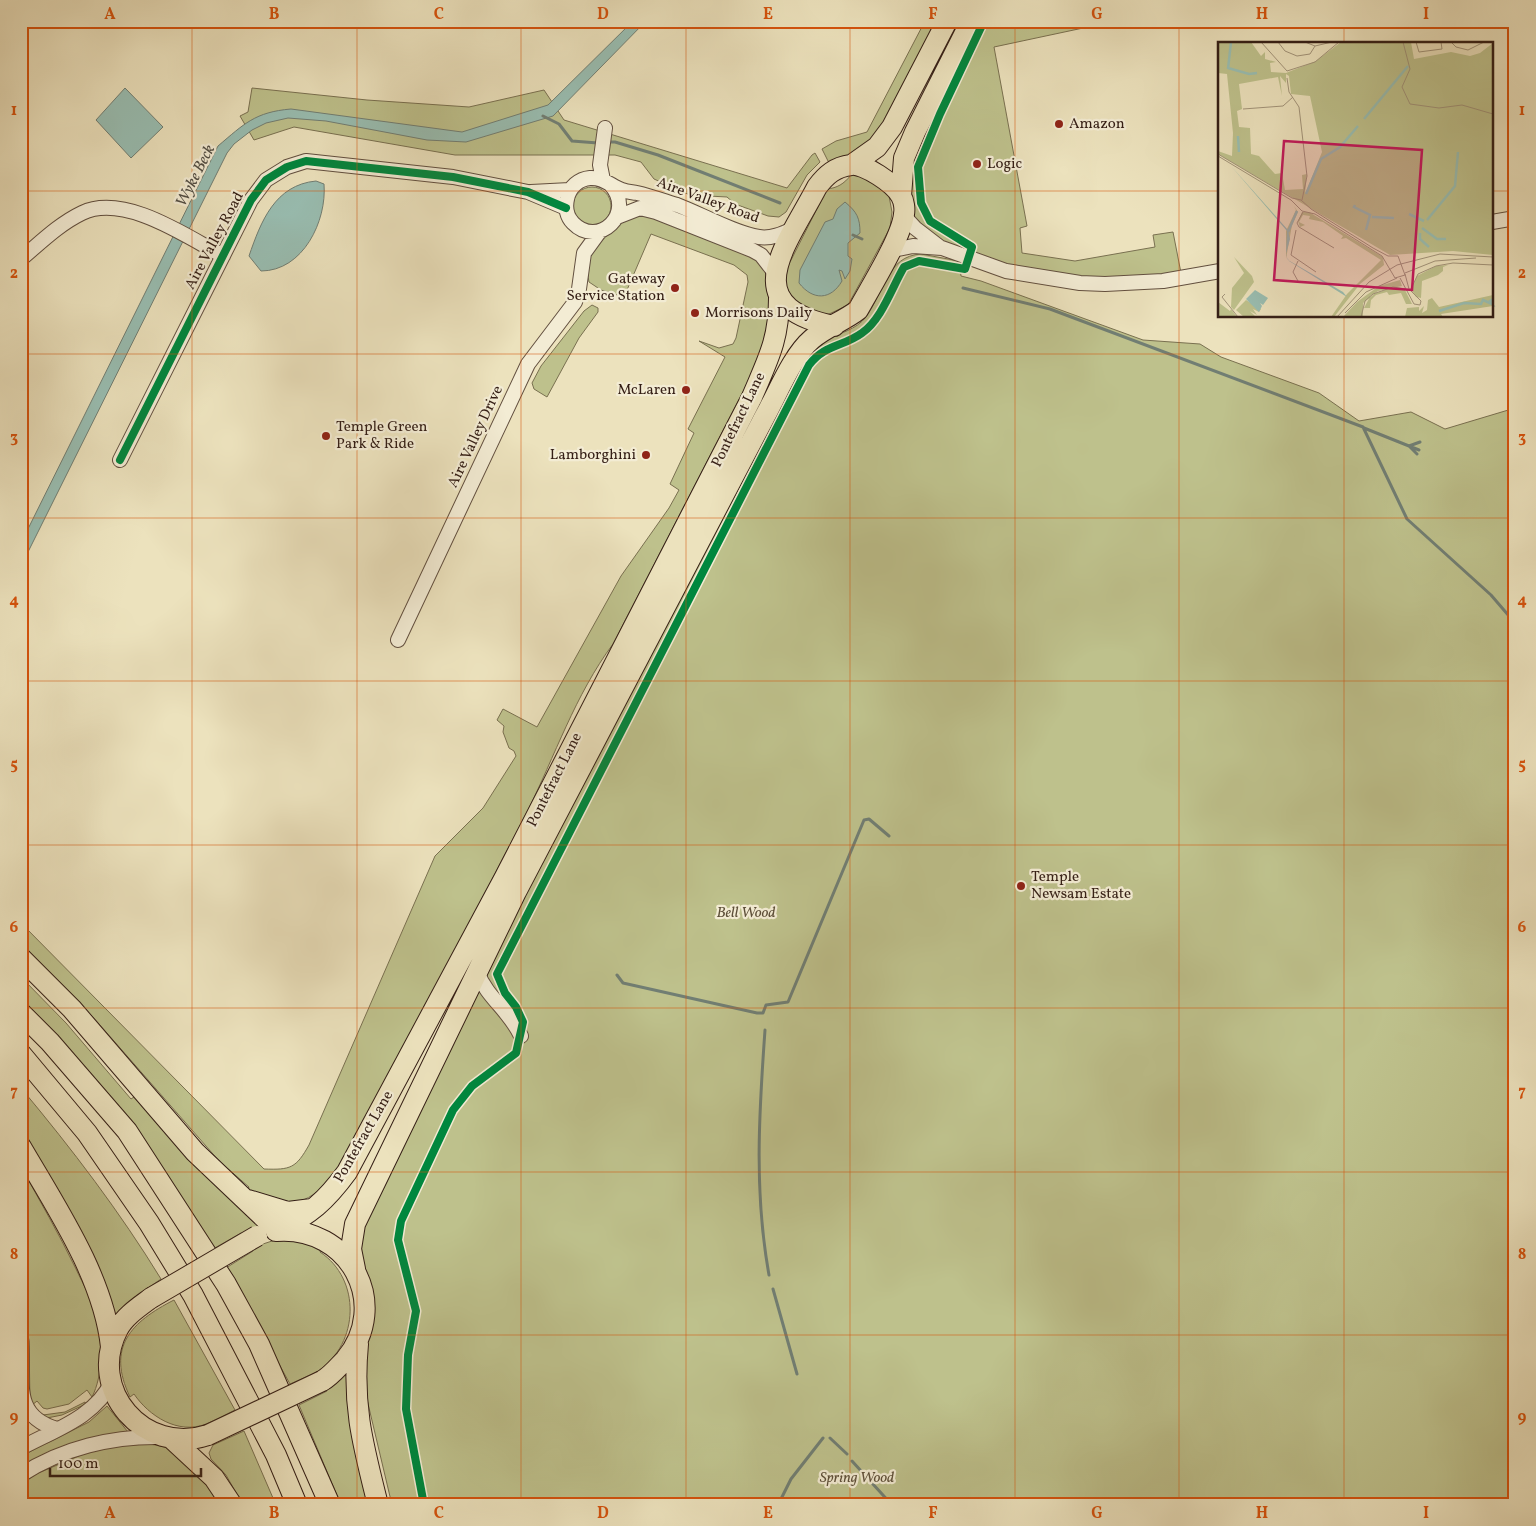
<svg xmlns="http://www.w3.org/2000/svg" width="1536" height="1526" font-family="Vollkorn,serif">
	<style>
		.green { fill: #bec18c; stroke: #797050 }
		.water { fill: #99beb2; stroke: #717e73 }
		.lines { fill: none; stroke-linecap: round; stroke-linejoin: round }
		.stream { stroke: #717e73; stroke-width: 3 }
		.minor-casing { stroke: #624f3f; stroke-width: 16 }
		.highway-casing { stroke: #341e15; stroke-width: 22 }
		.minor { stroke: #f3ecd4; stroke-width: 14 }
		.highway { stroke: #ece2bd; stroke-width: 20 }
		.highway-bridge-casing { stroke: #341e15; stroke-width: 22; stroke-linecap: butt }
		.highway-bridge { stroke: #ece2bd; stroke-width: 20 }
		.cycleway-casing { stroke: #f3ecd4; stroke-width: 11 }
		.cycleway { stroke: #00873e; stroke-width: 8 }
		.grid { fill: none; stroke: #d6530d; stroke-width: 1; stroke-opacity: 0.55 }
		.poi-dot { fill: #8f2418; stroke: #f3ecd4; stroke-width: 2 }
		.labels { text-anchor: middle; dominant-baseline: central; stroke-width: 4.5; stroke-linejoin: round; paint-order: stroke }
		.poi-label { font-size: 15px; fill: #341e15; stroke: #f3ecd4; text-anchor: start }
		.street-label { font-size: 15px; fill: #341e15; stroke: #f3ecd4 }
		.park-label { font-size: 15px; font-style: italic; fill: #5d4f39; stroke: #f3ecd4 }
		.water-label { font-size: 16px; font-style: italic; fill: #524e44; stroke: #f3ecd4 }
		.inset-river { fill: none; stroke: #99beb2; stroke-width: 2.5 }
		.inset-road { fill: none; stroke: #a2947a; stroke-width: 1 }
		.view { fill: #c2185b; fill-opacity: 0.15; stroke: #c2185b; stroke-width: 2.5 }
		.inset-edge { fill: none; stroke: #341e15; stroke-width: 2.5 }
		.neatline { fill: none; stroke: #d6530d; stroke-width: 2 }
		.grid-label { font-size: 16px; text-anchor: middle; font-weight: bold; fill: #d6530d }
	</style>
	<rect width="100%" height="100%" fill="#ece2bd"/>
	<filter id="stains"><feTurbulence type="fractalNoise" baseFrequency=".004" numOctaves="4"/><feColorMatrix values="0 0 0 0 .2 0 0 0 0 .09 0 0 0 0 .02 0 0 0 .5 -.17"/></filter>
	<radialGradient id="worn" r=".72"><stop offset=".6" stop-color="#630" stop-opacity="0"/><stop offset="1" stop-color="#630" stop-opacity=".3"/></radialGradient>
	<path class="green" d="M925,21H935C925,54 889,130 861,150C853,156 839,159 829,163L822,149L836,141L867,132Z
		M971,21H1116L994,47L1027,226L1020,228L1022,253L1075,261L1155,247L1153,235L1173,232L1182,278L1130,283L1006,271L915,228L901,178Z
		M252,88L367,100L469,107L544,90L564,120L787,188L812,155L815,153L820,162L807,175L786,212L779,217L768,216L735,204L727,197L690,195L654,179L641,162L615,155H455L294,127L254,140L240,116L248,112Z
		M851,175L874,179L889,196L892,212L890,228L848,305L827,315L797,306L786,286V270L827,189C837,188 844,184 851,175Z
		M573 206a19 19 0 1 1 38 0a19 19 0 1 1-38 0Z
		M641,214L736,248L767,266L774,318L760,359L613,644C575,695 555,756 527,812C464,934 401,1054 336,1175C299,1211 294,1205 246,1192L249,1187L220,1162L92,1016L21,945V923L264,1169C291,1170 296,1168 309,1145L435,856L483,808L516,756L514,751L509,748L503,732L504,726L497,720L503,709L537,727L621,576L669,508L679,490L670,484L694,433L688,429L725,357L699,341L719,348L733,344L736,338L748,282L747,275L734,265L651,234L624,297L601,290L589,282C584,258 594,245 612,232C616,229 619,224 623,221C627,217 636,216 641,214Z
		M921,254L959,261L961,276L981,281L1143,340L1200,344L1221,357L1319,393L1359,421L1411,412L1445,429L1515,408V1505H392L365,1391L363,1363L372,1324L357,1240L484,970L801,364C808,357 817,345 826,340C839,333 856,330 866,317C884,292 887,256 921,254Z
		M592,305L598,308V312L579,338L547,397L534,389L532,383L541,366L584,311Z
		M21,977L66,1023L131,1099L134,1097L191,1160L261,1226L243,1234L241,1233L213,1249L52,1034L21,1001Z
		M21,1088C72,1149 120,1212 161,1279L132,1299L133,1301L114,1320L21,1139Z
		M21,1167C40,1201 59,1234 76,1269C83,1284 93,1301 97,1318C103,1341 103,1376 92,1397L87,1390L69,1404L47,1409L43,1408L37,1401L31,1406L30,1403L29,1341L21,1296Z
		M278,1239L296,1240L321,1249L320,1252C361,1279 360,1343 318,1371C309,1376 299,1380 290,1384L226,1268L253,1251L251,1248Z
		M174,1300L235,1410C225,1415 216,1420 206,1424C178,1435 149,1416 134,1394L130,1397C106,1347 131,1322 174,1300Z
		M347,1372L348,1408L369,1505H341L299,1405L327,1391L326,1387Z
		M85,1402L86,1404L62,1415L47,1418L43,1415L65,1412Z
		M107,1406L128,1432L21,1469V1456L89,1422Z
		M244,1431L276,1505H243L226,1475L211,1459L209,1453L213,1445Z
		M126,1445C137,1445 150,1443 161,1446C185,1451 208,1486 220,1505H21V1487L26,1481L36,1474L95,1449Z"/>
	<path class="water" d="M633,21H646L553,116L466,142L427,140L326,121L288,118L266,123L252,130L234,144L227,153L21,566V543L218,146C244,124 255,112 291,109L462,132L548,105Z
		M125,88L163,127L131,158L96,120Z
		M316,181L324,184C327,221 303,271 261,271L249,256C261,221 275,185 316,181Z
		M845,202C857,212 860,218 860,233L848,243V256L852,259L850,271L845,279L842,271L839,270L842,281C831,300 813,301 799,283L800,270L825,222L833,219L837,209Z"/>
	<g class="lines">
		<path class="stream" d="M543,116L559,124L572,141L598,143
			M607,142H615L658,155L780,203
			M853,235L862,239
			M963,288L1050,309L1363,427L1407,519L1491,595L1515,623
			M1364,428L1419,450
			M1417,454L1409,446L1420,442
			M617,975L623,983L757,1013H763L766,1005L788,1002L864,820L869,819L889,836
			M765,1030C759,1113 754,1192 769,1275
			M773,1289L797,1374
			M830,1438L847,1454
			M852,1461L892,1505
			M778,1505L791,1479L823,1438"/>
		<defs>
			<path id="minor" d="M603,180L600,165L605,128
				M610,184C637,213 598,249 573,223C567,217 565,208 567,199C569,187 579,179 590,178C603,177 611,186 622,190C627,192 632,192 637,193C650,196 664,201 677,205C701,214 734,233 759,237C772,239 784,233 795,228
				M531,192L570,190
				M904,216L915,228L941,248
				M617,217L640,208L656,212L752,250L761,255L775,273
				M1492,222L1515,218
				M888,251L913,246L942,248L1006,271L1080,283L1105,284L1163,281L1220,271
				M21,259C40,243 59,224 82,213C124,193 186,236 223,256
				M120,460L251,200L266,180L287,167L306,161L453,177L528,192L566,208
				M398,640L528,364L575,302L579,289L584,253L600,231
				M477,972C488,999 509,1010 521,1036
				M21,1338C25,1377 9,1415 57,1429
				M21,1448C54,1430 96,1417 112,1381
				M21,1475C62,1448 113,1436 161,1437"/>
			<path id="highway" d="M853,164L877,147L892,127L947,21
				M901,196L904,158L915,132L971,21
				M21,958L72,1009L195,1152L278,1231
				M21,1013L50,1042L127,1131L226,1284L259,1344L330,1505
				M21,1054L87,1133L149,1223L193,1295L276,1455L297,1505
				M21,1147C56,1207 104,1278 111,1347
				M248,1200L288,1212L312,1209
				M276,1231C349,1225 392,1304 345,1360C338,1367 331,1376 322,1381
				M278,1231C311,1213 325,1202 347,1172L505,877L752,397C768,359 779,340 779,298
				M355,1269L351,1249L355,1224L516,892L765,416C778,393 792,356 812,339C826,327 844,321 858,310C870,288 902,237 904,214C905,209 904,201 901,196C895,184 864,163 851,165C835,167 826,175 817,187C787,245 734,306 834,326
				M151,1298C139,1307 125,1316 118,1329C86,1390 144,1456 208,1435
				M358,1344C352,1406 363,1445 378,1505
				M172,1439L214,1478L232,1505"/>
		</defs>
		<use href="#minor" class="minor-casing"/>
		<use href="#highway" class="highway-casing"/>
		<use href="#minor" class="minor"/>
		<use href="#highway" class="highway"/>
		<defs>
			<path id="highway-bridge" d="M151,1298L257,1236
				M208,1435L322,1381"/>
		</defs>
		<use href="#highway-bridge" class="highway-bridge-casing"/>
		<use href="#highway-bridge" class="highway-bridge"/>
		<defs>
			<path id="cycleway" d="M120,460L251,200L266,180L287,167L306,161L453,177L528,192L566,208
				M424,1505L406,1409L408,1355L416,1311L398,1240L401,1221L453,1110L472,1086L516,1053L523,1022L516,1007L505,993L497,974L809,365C825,344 843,347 862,333C882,319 892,287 904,267L919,261L965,269L972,247L930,221L921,203L918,167L940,114L984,21"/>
		</defs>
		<use href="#cycleway" class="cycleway-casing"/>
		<use href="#cycleway" class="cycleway"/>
	</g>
	<path class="grid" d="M192,21V1505M357,21V1505M521,21V1505M686,21V1505M850,21V1505M1015,21V1505M1179,21V1505M1344,21V44M21,191H1220M1492,191H1515M1344,316V1505M21,354H1515M21,518H1515M21,681H1515M21,845H1515M21,1008H1515M21,1172H1515M21,1335H1515"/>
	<g class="poi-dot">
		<circle cx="1059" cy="124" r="5"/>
		<circle cx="977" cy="164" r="5"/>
		<circle cx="675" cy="288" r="5"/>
		<circle cx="695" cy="313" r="5"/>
		<circle cx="686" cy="390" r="5"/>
		<circle cx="326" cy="436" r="5"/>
		<circle cx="646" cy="455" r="5"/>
		<circle cx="1021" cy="886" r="5"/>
	</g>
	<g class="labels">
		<g class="poi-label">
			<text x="1069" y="124">Amazon</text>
			<text x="987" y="164">Logic</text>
			<text x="665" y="279" text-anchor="end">Gateway<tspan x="665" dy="17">Service Station</tspan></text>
			<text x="705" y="313">Morrisons Daily</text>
			<text x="676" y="390" text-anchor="end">McLaren</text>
			<text x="336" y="427">Temple Green<tspan x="336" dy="17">Park &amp; Ride</tspan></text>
			<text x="636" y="455" text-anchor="end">Lamborghini</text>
			<text x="1031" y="877">Temple<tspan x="1031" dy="17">Newsam Estate</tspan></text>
		</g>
		<g class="street-label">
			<text transform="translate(708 201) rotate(20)">Aire Valley Road</text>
			<text transform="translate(215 241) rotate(-62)">Aire Valley Road</text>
			<text transform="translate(739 420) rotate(-64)">Pontefract Lane</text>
			<text transform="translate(476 437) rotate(-65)">Aire Valley Drive</text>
			<text transform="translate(555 780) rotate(-63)">Pontefract Lane</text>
			<text transform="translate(364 1137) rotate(-60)">Pontefract Lane</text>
		</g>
		<g class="park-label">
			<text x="746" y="913">Bell Wood</text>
			<text x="857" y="1478">Spring Wood</text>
		</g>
		<g class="water-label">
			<text transform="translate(196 176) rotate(-63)">Wyke Beck</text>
		</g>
	</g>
	<g transform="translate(1218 42)">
		<rect width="275" height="275" fill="#ece2bd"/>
		<path d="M0,0H33L43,14L47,10V17L58,20L52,21L53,30L68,31L98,19L123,0H193L196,17L233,10L252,14L262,11L275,1V213L235,209L172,213L0,112V109L14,114L15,91L9,32L0,31ZM68,32L71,34L73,52L92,54L104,110L87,152L89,132L84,133L85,147L67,148L64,131L57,132L41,114L33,112L32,86L21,85L19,69L24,67L21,42L60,35L64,54L62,34L68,41ZM76,164L80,170L74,183L68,217V189L78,168ZM84,170H91L165,215L166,223L142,242L116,275H113L129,252L163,218L128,196L123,197L125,194L105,180L91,177L92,174L85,173L81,180L87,183L82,185L80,179ZM16,215L34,234L36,240L16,268L13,265L14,246L26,231ZM230,223L225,225V229L220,233L204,239L203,256L198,255L193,247L199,234L218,224ZM182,238L184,244L160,249L145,261V275H125L139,260L161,244ZM175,245L187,248L194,262H188L183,251L171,253L169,250L158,253L153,258L152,266H146L153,253ZM275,253V264L223,272L225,275H187L189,266L201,265V269L206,264L204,271L209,268L210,258L214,256L221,265ZM28,258L43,267L41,270L35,267L39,273L32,269L38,275H26L18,268ZM0,260L12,269L13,267L19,275H0Z" fill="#bec18c" fill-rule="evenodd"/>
		<path d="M13,124L70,188L72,197L68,212L70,218L125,250L129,255L71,219L68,213L69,189ZM37,248L50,256L45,263L42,261L44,264L41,270L28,257Z" fill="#99beb2"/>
		<path class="inset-river" d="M10,26L31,32L39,31M10,27L13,0M146,77L190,24M20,94L21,110M88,152L103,117L122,105L140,84M137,163L136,165L152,173L148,188M191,172L206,179M154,175L176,176M209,178L237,144L240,110M204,186L219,197H228M70,190L79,169M202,191V197L211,205M221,269L246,261L263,262L265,258L274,262L272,259L275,257"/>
		<path class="inset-road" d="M43,0L69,29L97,20L121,0M60,0L67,9L79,14L92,12L97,4M87,0L97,4L114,0M185,0L192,27L184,45L192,62L221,66L244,63L275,72M198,0L201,10L224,7L223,0M233,0L238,5L250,8L266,0M69,36L71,50L81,65L89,134L84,158M25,67L65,64L75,55M0,112L74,156L83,158L93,167L155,206L170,214H180L187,233L177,236L164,214L97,172L84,169L73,158L0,114M85,170L79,181L81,185L116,206M78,188L73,213L98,230M187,231L217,219L258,216M182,236L196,262L202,263L203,259L191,247L187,232M80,239L75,230L80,219M192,249L200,232L218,224L235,221L275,223M7,252L4,255L20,275M127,271L148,250L179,236M119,275L151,240L179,223L222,212L275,215M143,275L147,259L155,252L175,245L188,247"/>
		<path class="view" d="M66,99L204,108L194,248L56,238Z"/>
		<rect width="275" height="275" class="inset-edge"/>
	</g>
	<rect width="1536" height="1526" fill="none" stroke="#ece2bd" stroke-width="55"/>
	<path d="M50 1468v8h151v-8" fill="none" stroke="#341e15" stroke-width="2.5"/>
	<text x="58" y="1468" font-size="15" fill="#341e15" stroke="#f3ecd4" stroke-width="4" paint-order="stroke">100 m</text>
	<rect x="28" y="28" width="1480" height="1470" class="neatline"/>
	<g class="grid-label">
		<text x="110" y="19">A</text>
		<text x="274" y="19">B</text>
		<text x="439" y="19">C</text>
		<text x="603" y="19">D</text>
		<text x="768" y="19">E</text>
		<text x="933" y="19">F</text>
		<text x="1097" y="19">G</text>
		<text x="1262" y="19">H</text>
		<text x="1426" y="19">I</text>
		<text x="14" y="115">1</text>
		<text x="1522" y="115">1</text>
		<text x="14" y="278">2</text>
		<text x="1522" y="278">2</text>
		<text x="14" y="442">3</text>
		<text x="1522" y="442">3</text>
		<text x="14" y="605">4</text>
		<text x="1522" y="605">4</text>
		<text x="14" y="769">5</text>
		<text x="1522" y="769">5</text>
		<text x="14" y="932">6</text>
		<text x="1522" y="932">6</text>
		<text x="14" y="1096">7</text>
		<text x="1522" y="1096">7</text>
		<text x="14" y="1259">8</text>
		<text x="1522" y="1259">8</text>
		<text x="14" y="1422">9</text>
		<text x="1522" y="1422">9</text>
		<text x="110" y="1518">A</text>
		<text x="274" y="1518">B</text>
		<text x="439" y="1518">C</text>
		<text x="603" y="1518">D</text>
		<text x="768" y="1518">E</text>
		<text x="933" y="1518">F</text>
		<text x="1097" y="1518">G</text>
		<text x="1262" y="1518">H</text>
		<text x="1426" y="1518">I</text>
	</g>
	<rect width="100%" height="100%" filter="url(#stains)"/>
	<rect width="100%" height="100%" fill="url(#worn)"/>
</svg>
